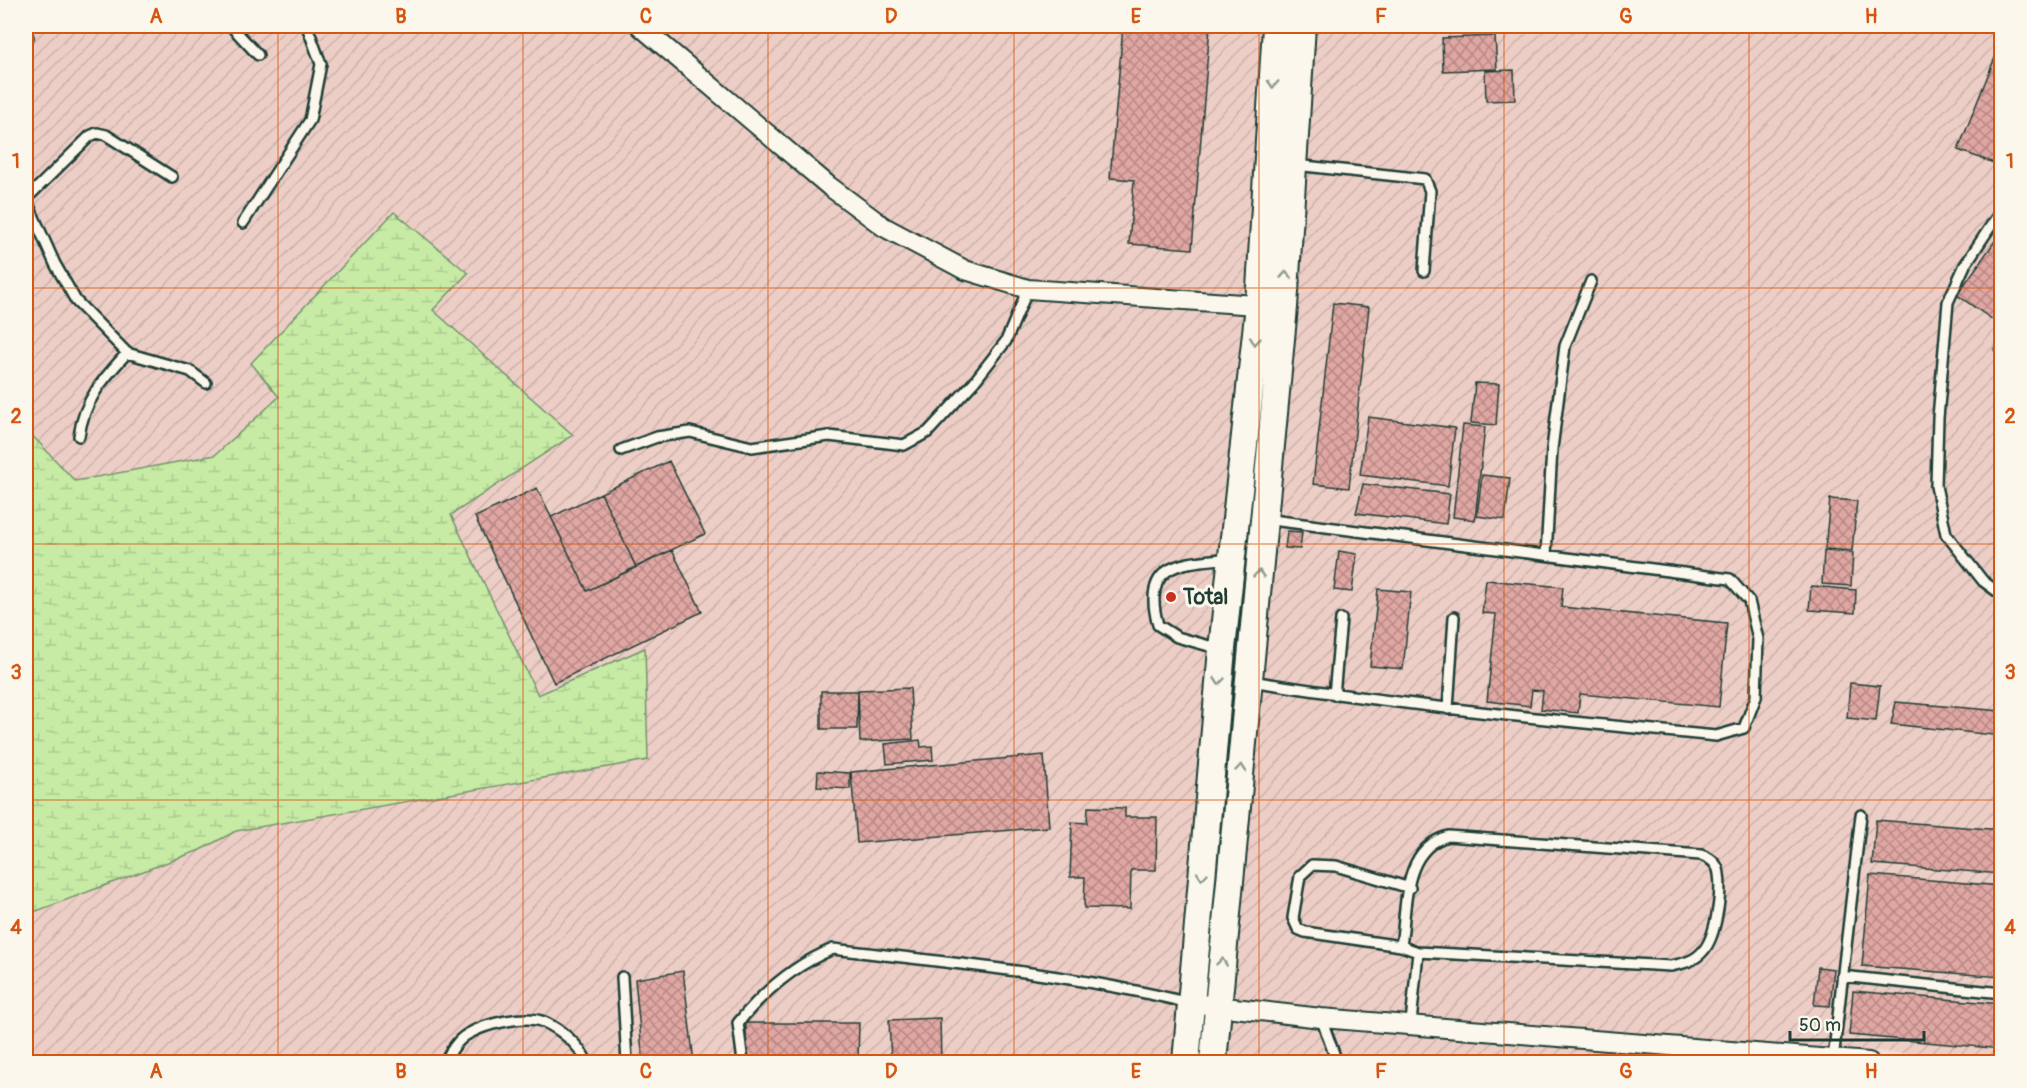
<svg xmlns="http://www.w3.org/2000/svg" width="2027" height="1088" font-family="Pangolin,sans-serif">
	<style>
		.industrial { fill: url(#industrial-furrows) }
		.wetland { fill: url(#wetland-marsh); stroke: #73946c; stroke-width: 1.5 }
		.building { fill: url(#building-cross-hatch); stroke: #1f3d34; stroke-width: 1.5 }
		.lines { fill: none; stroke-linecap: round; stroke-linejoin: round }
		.service-casing { stroke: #1f3d34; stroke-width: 14 }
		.minor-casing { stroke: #1f3d34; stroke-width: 22 }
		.secondary-casing { stroke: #1f3d34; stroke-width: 30 }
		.service { stroke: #fbf7ec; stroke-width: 9 }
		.minor { stroke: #fbf7ec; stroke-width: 18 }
		.secondary { stroke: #fbf7ec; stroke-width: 26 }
		.oneway { stroke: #8d9a90 }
		.grid { fill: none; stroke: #d45610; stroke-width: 1.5; stroke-opacity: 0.55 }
		.poi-dot { fill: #c8321e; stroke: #fbf7ec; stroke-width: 2 }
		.labels { text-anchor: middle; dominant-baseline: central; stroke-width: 6; stroke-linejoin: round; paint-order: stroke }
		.poi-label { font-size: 21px; font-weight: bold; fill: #1f3d34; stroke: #fbf7ec; text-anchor: start }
		.neatline { fill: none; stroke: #d45610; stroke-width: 2 }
		.grid-label { font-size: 20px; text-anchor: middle; font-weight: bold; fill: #d45610 }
	</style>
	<defs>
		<pattern id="industrial-furrows" width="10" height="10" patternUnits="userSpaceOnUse" patternTransform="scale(1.5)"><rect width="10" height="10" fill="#edcec6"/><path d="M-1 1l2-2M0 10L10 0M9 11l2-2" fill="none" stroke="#cbb2ab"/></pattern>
		<pattern id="wetland-marsh" width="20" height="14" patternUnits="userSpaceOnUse" patternTransform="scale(1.5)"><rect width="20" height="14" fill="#c7eba5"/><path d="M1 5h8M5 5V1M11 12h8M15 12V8" fill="none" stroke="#aaca8f"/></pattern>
		<pattern id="building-cross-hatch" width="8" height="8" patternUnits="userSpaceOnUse" patternTransform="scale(1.5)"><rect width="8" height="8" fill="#e0a6a2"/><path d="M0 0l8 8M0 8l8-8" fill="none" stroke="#b58885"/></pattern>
	</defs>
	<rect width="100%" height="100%" fill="#f3dfd6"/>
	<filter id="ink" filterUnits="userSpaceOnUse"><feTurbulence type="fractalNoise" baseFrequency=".0167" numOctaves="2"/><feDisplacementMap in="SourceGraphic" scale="12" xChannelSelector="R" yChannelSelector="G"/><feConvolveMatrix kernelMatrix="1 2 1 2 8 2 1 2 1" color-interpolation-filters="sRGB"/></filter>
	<g filter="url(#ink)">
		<path class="industrial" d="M26,26H2001V1062L1804,1045L1803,1062H26V915L200,850L236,831L648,759L645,648L538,696L451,515L573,435L432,310L251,363L280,397L215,455L75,481L29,433L26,435Z"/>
		<path class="wetland" d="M394,212L468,273L433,310L573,435L451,515L538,695L645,648L648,760L236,831L200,850L26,915V435L29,432L75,481L215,455L279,397L251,363Z"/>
		<path class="building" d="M1123,26H1210L1192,249L1129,244L1134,180L1110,178Z
			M1495,36L1497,69L1443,71L1442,38Z
			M2002,40V166L1958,150Z
			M1514,70L1515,100L1486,101L1485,71Z
			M2002,231V326L1957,295Z
			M1333,303L1369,307L1349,488L1313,484Z
			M2002,339V356L1994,350Z
			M1475,383L1499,384L1496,425L1471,423Z
			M1368,417L1455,428L1448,486L1360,475Z
			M1463,425L1485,427L1475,520L1453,517Z
			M669,461L705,534L636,567L601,493Z
			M1482,475L1510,478L1505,520L1477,516Z
			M1363,484L1450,494L1446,524L1356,513Z
			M537,488L587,591L672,550L702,612L554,683L475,517Z
			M601,493L636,567L587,591L551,517Z
			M1830,499L1857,501L1852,551L1825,549Z
			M1287,531L1302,532L1300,549L1285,548Z
			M1339,551L1357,554L1352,592L1334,590Z
			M1824,551L1853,553L1851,586L1822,584Z
			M1486,580L1563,587L1561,607L1727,623L1719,707L1580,694L1578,713L1541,709L1543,691L1532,690L1530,706L1487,701L1496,614L1482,613Z
			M1811,586L1856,590L1855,613L1809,610Z
			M1378,589L1411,592L1403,669L1370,666Z
			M1850,683L1880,686L1876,721L1847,718Z
			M910,688L913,739L860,742L858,690Z
			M821,691H858L857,729H821Z
			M1896,702L2002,711V736L1891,724Z
			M920,740L921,747L932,746L933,760L887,764L885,744Z
			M1044,755L1049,827L857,843L851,772Z
			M818,771L850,773V789L817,787Z
			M1088,807L1125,808V817H1157L1156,870H1131L1130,909L1084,908L1085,877H1070L1072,822L1087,823Z
			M1876,820L2002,830V874L1872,864Z
			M1870,875L2002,886V977L1862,966Z
			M1818,967L1834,969L1830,1006L1814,1005Z
			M683,971L694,1062H643L635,979Z
			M1853,991L2002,1004V1049L1849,1035Z
			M940,1018L941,1062H891L889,1020Z
			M746,1023H859L858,1062L746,1061Z"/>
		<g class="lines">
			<defs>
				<path id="service" d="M231,26L258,55
					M26,35L28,37
					M1295,165L1425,179L1430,191L1424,271
					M26,199L55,264L76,301L127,353L190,371L206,383
					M26,199L90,136L97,133L106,135L172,177
					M2002,209L1965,265L1948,302L1938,418L1936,486L1946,534L1983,581L2002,595
					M243,223L310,120L321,64L307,26
					M79,436C84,400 103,379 127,353
					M621,450L657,437L690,432L752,447L829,436L904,445L928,432L974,382L1006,341L1028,289
					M1546,555L1552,449L1565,346L1591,281
					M1220,649L1177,637L1158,625C1140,561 1183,563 1231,558
					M1251,681C1405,706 1560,721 1716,736L1744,728L1756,697L1758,639L1749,601L1730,579L1264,519
					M1334,695L1341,619
					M1448,709L1454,617
					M1401,946C1407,906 1402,849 1448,836L1701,855C1710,858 1718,864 1719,874C1722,894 1716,935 1704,950C1695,961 1685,963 1671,966L1418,952L1401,946L1305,932L1298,929L1293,918L1300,876L1312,865L1336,866L1410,888
					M1842,976L2002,993
					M622,977L627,1062
					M1321,1018L1337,1062
					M1411,1023L1418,952
					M1833,1060L1861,815
					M445,1062C451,1051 457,1040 468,1034C485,1024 525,1014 544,1022C562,1030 579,1045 587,1062
					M743,1062L738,1023C764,991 794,965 833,949C952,963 1072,974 1189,1003"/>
				<path id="minor" d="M640,26L829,186L884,227L965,270L1028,289L1270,306
					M1191,1003L1321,1018L1869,1062"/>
				<path id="secondary" d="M1186,1062L1222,649L1259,305L1276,26
					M1213,1062L1284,307L1302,26"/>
			</defs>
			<use href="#service" class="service-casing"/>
			<use href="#minor" class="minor-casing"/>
			<use href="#secondary" class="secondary-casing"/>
			<use href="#service" class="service"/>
			<use href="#minor" class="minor"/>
			<use href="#secondary" class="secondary"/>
		</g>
		<defs><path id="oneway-chevron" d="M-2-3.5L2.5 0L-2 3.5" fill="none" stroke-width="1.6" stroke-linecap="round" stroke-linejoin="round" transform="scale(1.5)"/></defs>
		<g class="oneway">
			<use href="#oneway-chevron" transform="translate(1273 84) rotate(93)"/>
			<use href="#oneway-chevron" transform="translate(1286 275) rotate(-86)"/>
			<use href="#oneway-chevron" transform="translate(1255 341) rotate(96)"/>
			<use href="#oneway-chevron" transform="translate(1259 574) rotate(-85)"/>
			<use href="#oneway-chevron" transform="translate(1219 681) rotate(95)"/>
			<use href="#oneway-chevron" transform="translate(1241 768) rotate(-85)"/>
			<use href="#oneway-chevron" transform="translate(1202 876) rotate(95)"/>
			<use href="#oneway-chevron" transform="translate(1222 962) rotate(-84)"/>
		</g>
	</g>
	<path class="grid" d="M278,26V1062M523,26V1062M768,26V1062M1014,26V1062M1259,26V1062M1504,26V1062M1749,26V1062M26,288H2002M26,544H2002M26,800H2002"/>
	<circle class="poi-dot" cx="1171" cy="597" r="6"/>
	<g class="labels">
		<g class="poi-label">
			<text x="1183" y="597">Total</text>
		</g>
	</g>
	<rect width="2027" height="1088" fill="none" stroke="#fbf7ec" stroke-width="66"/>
	<path d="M1790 1031v9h134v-9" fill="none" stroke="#1f3d34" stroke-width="3"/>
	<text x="1799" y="1031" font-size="18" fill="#1f3d34" stroke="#fbf7ec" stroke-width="4.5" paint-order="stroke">50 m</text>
	<rect x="33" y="33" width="1961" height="1022" class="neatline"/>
	<g class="grid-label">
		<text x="156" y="23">A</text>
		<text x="401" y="23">B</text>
		<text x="646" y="23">C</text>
		<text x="891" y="23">D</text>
		<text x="1136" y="23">E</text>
		<text x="1381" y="23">F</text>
		<text x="1626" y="23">G</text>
		<text x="1871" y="23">H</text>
		<text x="16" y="168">1</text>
		<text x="2010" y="168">1</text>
		<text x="16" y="423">2</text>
		<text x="2010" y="423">2</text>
		<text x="16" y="679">3</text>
		<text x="2010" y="679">3</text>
		<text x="16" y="934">4</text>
		<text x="2010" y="934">4</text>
		<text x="156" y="1078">A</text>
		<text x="401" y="1078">B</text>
		<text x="646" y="1078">C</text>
		<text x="891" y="1078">D</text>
		<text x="1136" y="1078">E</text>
		<text x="1381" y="1078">F</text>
		<text x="1626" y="1078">G</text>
		<text x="1871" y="1078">H</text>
	</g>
</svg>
